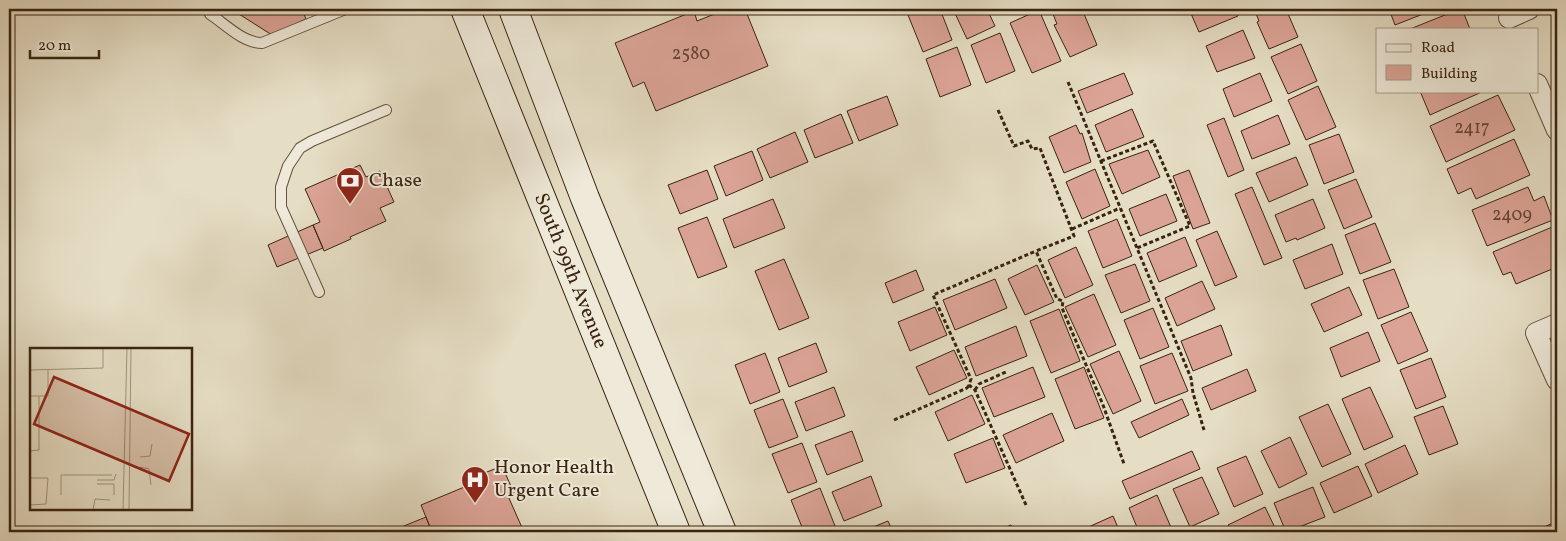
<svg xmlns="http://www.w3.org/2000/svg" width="1566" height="541" font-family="Vollkorn,serif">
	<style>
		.building { fill: #dba396; stroke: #3a2411 }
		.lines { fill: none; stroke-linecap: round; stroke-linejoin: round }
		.service-casing { stroke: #65523e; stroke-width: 12 }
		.minor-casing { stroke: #65523e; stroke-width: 22 }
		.secondary-casing { stroke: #3a2411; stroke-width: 30 }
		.path { stroke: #3a2411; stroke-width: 3; stroke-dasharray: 4 2.5; stroke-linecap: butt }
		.service { stroke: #eee9d9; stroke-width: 10 }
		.minor { stroke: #eee9d9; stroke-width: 20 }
		.secondary { stroke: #eee9d9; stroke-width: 28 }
		.labels { text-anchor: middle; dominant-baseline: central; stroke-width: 4; stroke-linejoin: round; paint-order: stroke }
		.number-label { font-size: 18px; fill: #624432 }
		.poi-label { font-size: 20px; fill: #3a2411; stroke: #eee9d9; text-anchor: start }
		.street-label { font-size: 20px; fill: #3a2411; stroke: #eee9d9 }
		.inset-road { fill: none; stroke: #a1937c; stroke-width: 1 }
		.view { fill: #8f2418; fill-opacity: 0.15; stroke: #8f2418; stroke-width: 2.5 }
		.inset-edge { fill: none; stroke: #3a2411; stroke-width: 2.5 }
	</style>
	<rect width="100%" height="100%" fill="#e5ddc4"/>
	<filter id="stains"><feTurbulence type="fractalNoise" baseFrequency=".004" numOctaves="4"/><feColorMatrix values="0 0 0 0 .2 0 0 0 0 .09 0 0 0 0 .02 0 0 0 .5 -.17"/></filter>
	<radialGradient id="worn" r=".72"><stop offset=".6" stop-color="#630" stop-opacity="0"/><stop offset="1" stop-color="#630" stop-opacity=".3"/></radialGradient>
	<path class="building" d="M231,9H302L306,19L272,35Z
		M727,9H745L768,66L656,111L644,82L633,87L615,43L694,11L697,21Z
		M923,9H940L952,40L923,52L908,15Z
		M953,9H987L995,26L967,39Z
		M1051,9H1082L1097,45L1070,57L1054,25L1057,24Z
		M1189,9H1235L1238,16L1199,32Z
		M1260,9H1286L1298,37L1269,49L1257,22L1259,21L1255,11Z
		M1389,9H1436L1395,25Z
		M1460,9H1462L1470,29H1410Z
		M1039,10L1061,61L1032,73L1010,23Z
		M1243,30L1255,58L1217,72L1206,46Z
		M1000,33L1015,71L986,83L971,45Z
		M1301,44L1317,81L1288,94L1271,57Z
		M957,47L971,85L940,97L926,59Z
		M1124,73L1133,94L1087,113L1078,91Z
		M1260,73L1272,101L1234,117L1223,89Z
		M1318,86L1336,127L1306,140L1288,100Z
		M1420,91H1484L1430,115Z
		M1498,95L1515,130L1446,162L1430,126Z
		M887,96L898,125L859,141L847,111Z
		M1132,109L1144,137L1106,152L1095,125Z
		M841,114L853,143L815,158L804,130Z
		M1278,115L1290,144L1252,159L1241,131Z
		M1224,118L1244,170L1228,177L1207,125Z
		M1076,125L1080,134L1082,133L1091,162L1064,173L1049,137Z
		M795,132L808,162L770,178L757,149Z
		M1339,134L1354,172L1324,184L1309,145Z
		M1514,139L1530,175L1476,199L1471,188L1458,194L1447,169Z
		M1148,150L1160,177L1122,194L1109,164Z
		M752,151L763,180L726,196L714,166Z
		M1296,157L1308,185L1269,202L1256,173Z
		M360,165L366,177L380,171L394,202L380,208L386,221L350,237L351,239L324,251L313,225L320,222L305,189Z
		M1095,169L1110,206L1082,219L1066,182Z
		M707,170L718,199L680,214L668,185Z
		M1189,170L1210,223L1193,229L1173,176Z
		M1356,179L1372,217L1344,229L1328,190Z
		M1252,187L1282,258L1264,265L1235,194Z
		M1528,187L1534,201L1544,196L1553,220L1487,246L1472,210Z
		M1166,194L1177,221L1140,236L1129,209Z
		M773,199L785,228L734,248L723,219Z
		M1313,199L1325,228L1297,240L1296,238L1286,242L1275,215Z
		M707,217L727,267L698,278L678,228Z
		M1117,219L1132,256L1103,268L1088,231Z
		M1375,223L1391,262L1360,274L1345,235Z
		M313,225L323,248L277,267L268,245Z
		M1557,225V249L1555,250L1557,267L1516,284L1511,272L1503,275L1493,252Z
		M1217,231L1237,277L1215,286L1196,240Z
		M1185,237L1197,266L1159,282L1147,253Z
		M1332,244L1343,274L1305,289L1293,260Z
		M1076,247L1093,285L1065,298L1048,260Z
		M784,259L809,318L779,330L755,271Z
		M1135,264L1150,301L1121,313L1105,275Z
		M1037,265L1054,302L1025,315L1008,279Z
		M1394,269L1409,307L1378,319L1363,280Z
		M916,270L924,290L893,303L885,283Z
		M995,279L1007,308L955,330L943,300Z
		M1202,281L1215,309L1177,326L1165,298Z
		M1349,287L1362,315L1324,332L1311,304Z
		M1094,294L1116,345L1088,357L1065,307Z
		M935,307L947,335L910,351L898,322Z
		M1153,308L1169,347L1140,359L1124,320Z
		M1059,309L1080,361L1051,373L1030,321Z
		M1411,312L1428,351L1398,364L1381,325Z
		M1221,325L1232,355L1193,371L1181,341Z
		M1016,326L1027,356L976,376L965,347Z
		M1368,332L1380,361L1341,377L1330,348Z
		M816,343L827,372L789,387L778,358Z
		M954,350L967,378L929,395L916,367Z
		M1119,351L1141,401L1113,414L1090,364Z
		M765,353L780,392L750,404L735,365Z
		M1172,353L1188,391L1155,404L1140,366Z
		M1431,358L1446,397L1416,409L1400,370Z
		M1033,367L1045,397L994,417L982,388Z
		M1084,367L1104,418L1075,429L1055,379Z
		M1247,369L1256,391L1211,410L1202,388Z
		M834,387L845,416L806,431L795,402Z
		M1370,387L1393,437L1364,450L1342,399Z
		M972,395L985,424L948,441L935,412Z
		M783,399L798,437L769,448L754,410Z
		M1182,399L1189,415L1139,438L1131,422Z
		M1328,404L1351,454L1322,467L1299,417Z
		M1443,406L1458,444L1429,455L1414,417Z
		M1052,413L1064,441L1016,463L1003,435Z
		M852,431L863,461L827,475L815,445Z
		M1290,437L1307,474L1279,488L1261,451Z
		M993,438L1005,468L966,483L954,454Z
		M802,443L817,482L788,493L772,454Z
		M1405,445L1418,474L1378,493L1365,464Z
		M1192,451L1200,469L1130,499L1122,481Z
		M1246,456L1263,494L1234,507L1217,468Z
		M502,466L514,493L508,496L524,532H432L421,505L474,483L472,478Z
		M1358,466L1372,496L1334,513L1320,483Z
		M871,476L882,506L844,521L832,492Z
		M1202,477L1219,514L1190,527L1173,489Z
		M1313,487L1325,517L1286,532L1274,503Z
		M820,488L835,526L819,532H804L791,500Z
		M1157,495L1173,532H1139L1129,508Z
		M1265,507L1277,532H1232L1228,525Z
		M1113,516L1120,532H1086L1084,529Z
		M426,517L432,532H389Z
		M888,521L893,532H861Z
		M1557,521V532H1539L1538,530Z
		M1011,525L1014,532H994Z"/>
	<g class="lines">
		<defs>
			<path id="service" d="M208,9L210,14C225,24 243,43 262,43L343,10
				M319,292L281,207V187L288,166L300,148L312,141L386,110"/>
			<path id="minor" d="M1509,18L1529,9
				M1537,84L1557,130
				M1557,324L1536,333L1557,380"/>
			<path id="secondary" d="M465,9L676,532
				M513,9L585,198L722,532"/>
		</defs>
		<use href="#service" class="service-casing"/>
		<use href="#minor" class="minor-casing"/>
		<use href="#secondary" class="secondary-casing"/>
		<path class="path" d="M1068,82L1191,378L1193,393L1204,430
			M998,110L1014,146L1028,141L1032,149L1040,148L1074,236L1036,251L1057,299L1063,301L1062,308L1103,405L1124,464
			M1101,161L1153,141L1190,226L1137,248
			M1072,229L1120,208
			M975,390L979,384L1006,372
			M894,420L967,388L969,385
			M1026,505L975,390L969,385L971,379L933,295L1036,251"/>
		<use href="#service" class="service"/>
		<use href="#minor" class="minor"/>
		<use href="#secondary" class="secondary"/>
	</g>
	<defs>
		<symbol id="bank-pin" viewBox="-11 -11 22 30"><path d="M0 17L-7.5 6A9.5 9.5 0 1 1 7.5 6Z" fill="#8f2418" stroke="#eee9d9"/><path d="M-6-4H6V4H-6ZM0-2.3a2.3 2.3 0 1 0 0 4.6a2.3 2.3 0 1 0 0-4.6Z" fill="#fff"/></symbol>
		<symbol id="hospital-pin" viewBox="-11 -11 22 30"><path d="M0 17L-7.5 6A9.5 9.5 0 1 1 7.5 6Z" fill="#8f2418" stroke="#eee9d9"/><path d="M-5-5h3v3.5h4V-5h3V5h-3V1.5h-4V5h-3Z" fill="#fff"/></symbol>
	</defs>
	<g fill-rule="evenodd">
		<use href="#bank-pin" x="334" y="165" width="32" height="43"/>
		<use href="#hospital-pin" x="459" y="464" width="32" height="43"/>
	</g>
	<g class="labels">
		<g class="number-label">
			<text x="691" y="54">2580</text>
			<text x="1472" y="128">2417</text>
			<text x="1512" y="215">2409</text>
		</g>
		<g class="poi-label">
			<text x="369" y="181">Chase</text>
			<text x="494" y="468">Honor Health<tspan x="494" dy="23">Urgent Care</tspan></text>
		</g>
		<g class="street-label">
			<text transform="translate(570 271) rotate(68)">South 99th Avenue</text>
		</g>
	</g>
	<g transform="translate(30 348)">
		<rect width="162" height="162" fill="#e5ddc4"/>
		<path class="inset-road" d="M0,22L73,20V0M0,48H18V22M0,103L9,102V48M110,109L120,108L122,96M110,119L119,121L121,137M0,130H18L16,156L0,157M67,132H84L86,126M67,136H84V147M31,147V127H82M63,162L65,151L80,152M93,162L97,0M99,162L101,0"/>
		<path class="view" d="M24,29L159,86L139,133L4,76Z"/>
		<rect width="162" height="162" class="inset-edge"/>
	</g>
	<rect width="1566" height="541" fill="none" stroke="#e5ddc4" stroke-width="30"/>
	<rect x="10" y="10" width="1546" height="521" fill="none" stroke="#3a2411" stroke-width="2.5"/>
	<rect x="15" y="15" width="1536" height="511" fill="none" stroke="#3a2411"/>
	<rect x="1376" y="28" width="162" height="65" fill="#eee9d9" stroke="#a69a89"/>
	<rect x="1386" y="44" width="25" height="8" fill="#eee9d9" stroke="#a69a89"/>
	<text x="1421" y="52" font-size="15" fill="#3a2411">Road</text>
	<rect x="1386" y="65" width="25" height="15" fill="#dba396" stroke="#a69a89"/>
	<text x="1421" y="78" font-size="15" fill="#3a2411">Building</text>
	<path d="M30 50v8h69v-8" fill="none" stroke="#3a2411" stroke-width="2.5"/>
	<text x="38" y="50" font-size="15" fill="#3a2411" stroke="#eee9d9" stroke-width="4" paint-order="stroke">20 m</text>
	<rect width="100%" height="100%" filter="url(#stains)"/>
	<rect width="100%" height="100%" fill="url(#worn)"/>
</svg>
